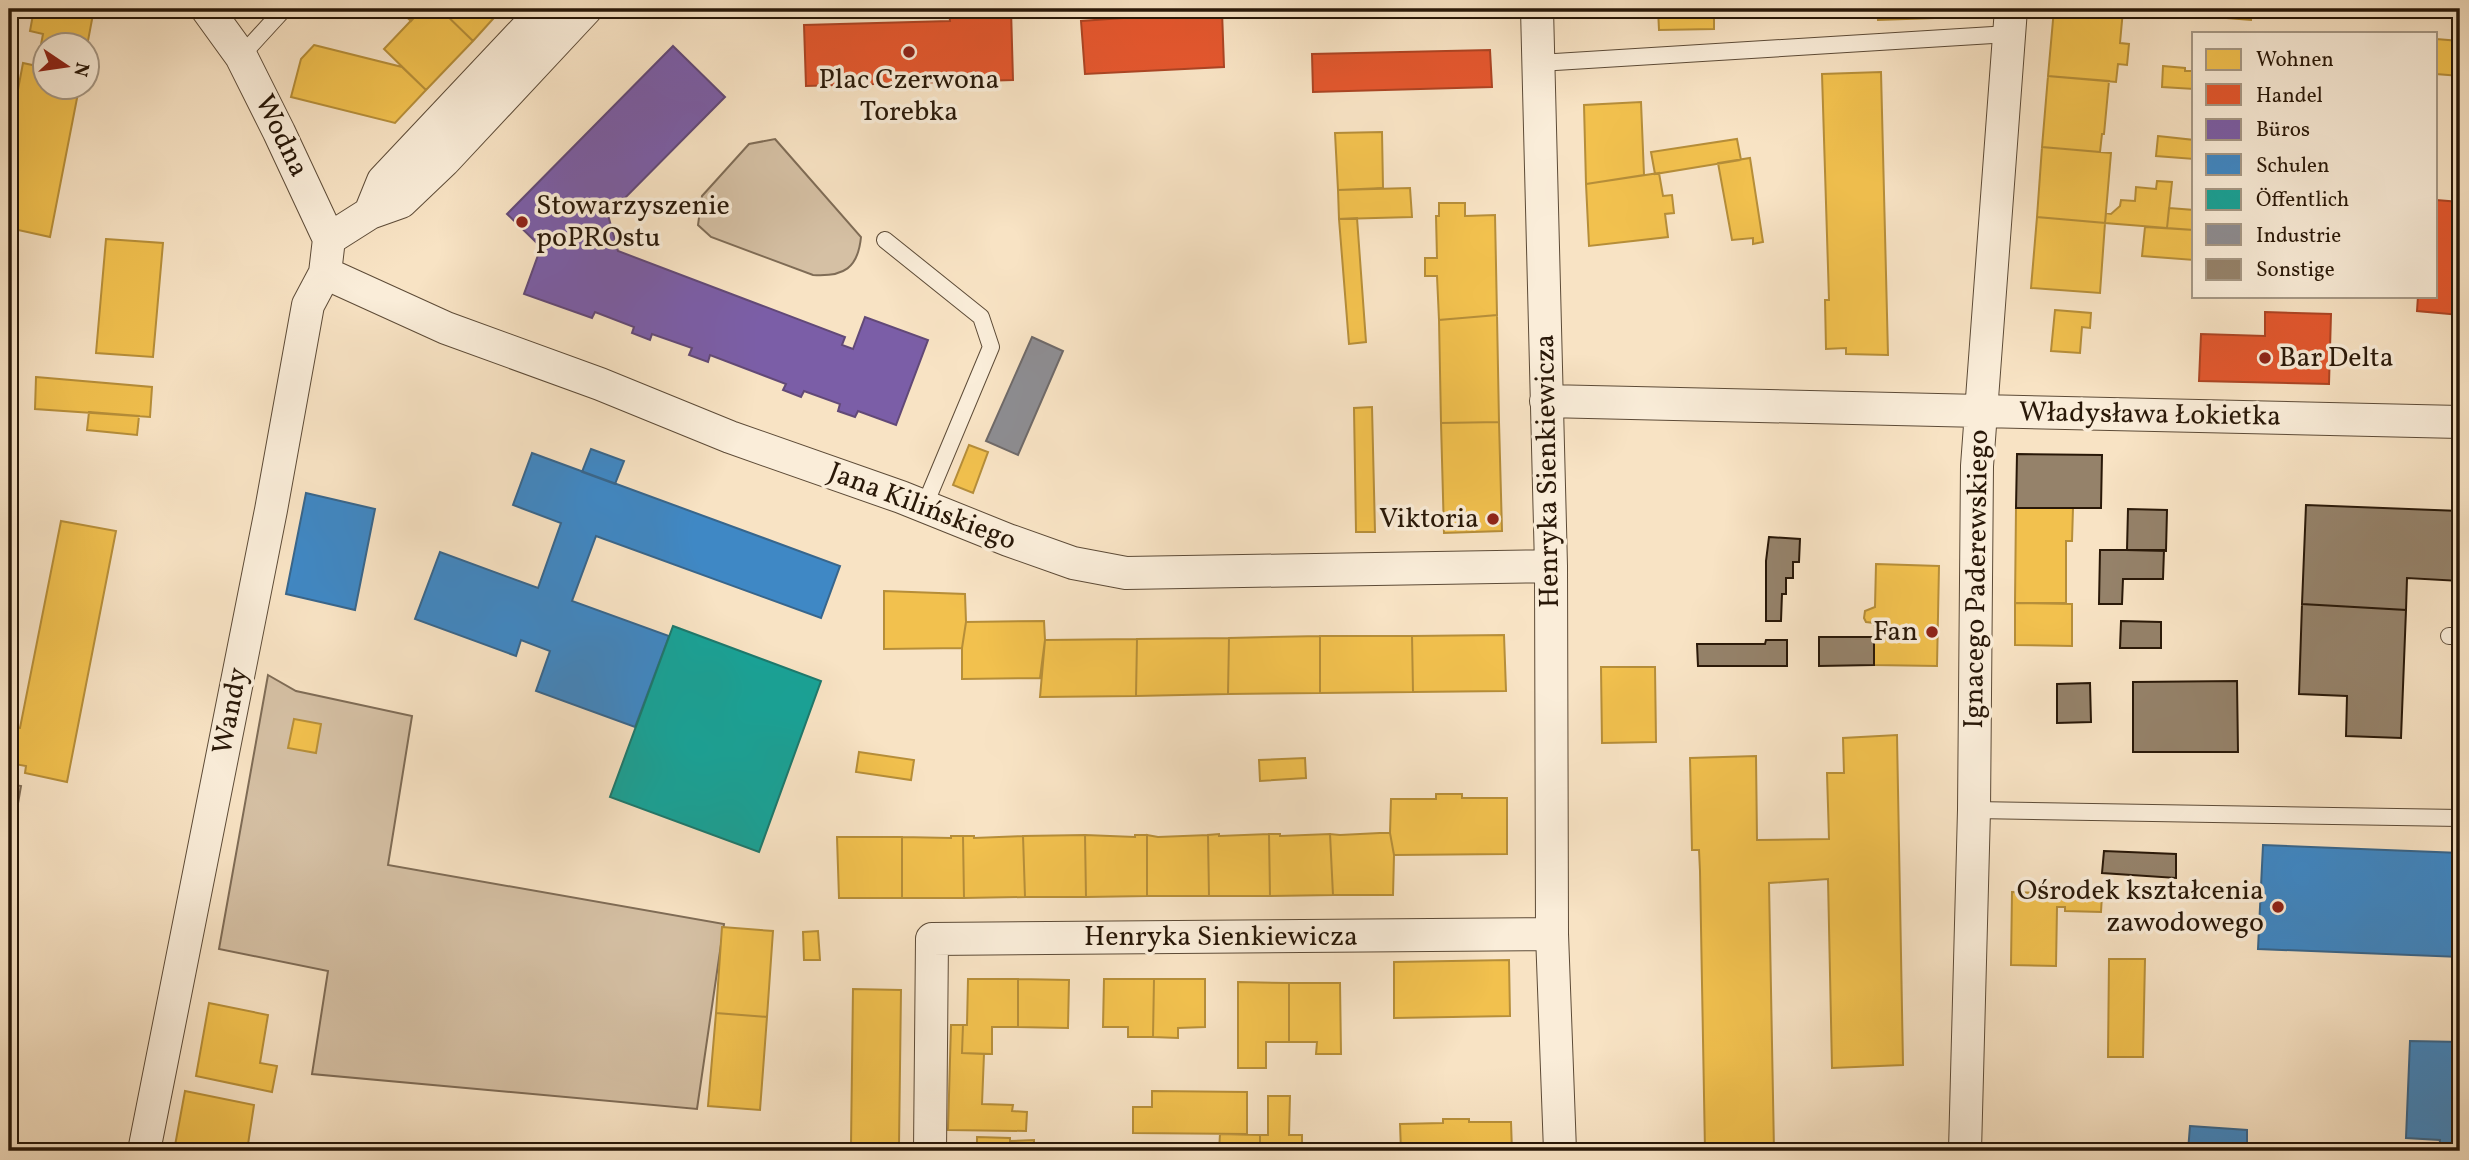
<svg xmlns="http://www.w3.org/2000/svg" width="2469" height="1160" font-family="Vollkorn,serif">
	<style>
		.green { fill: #d5c0a4; stroke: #7f6c56; stroke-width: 2 }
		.homes { fill: #f2c14e; stroke: #b68e39; stroke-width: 2 }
		.shops { fill: #e4572e; stroke: #ac4423; stroke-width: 2 }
		.offices { fill: #7b5ea7; stroke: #624977; stroke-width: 2 }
		.schools { fill: #3f88c5; stroke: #38668c; stroke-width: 2 }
		.public { fill: #17a398; stroke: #1c796d; stroke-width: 2 }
		.industry { fill: #8d8d92; stroke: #6f6a69; stroke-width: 2 }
		.building { fill: #95826a; stroke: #291808; stroke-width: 2 }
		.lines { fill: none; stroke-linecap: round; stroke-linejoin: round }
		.lane-casing { stroke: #5d4b37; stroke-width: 18 }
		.street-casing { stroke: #5d4b37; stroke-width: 34 }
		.lane { stroke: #faedd9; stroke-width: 16 }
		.street { stroke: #faedd9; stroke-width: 32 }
		.poi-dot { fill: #8f2418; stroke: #faedd9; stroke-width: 2.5 }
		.labels { text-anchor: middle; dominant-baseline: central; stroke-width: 7; stroke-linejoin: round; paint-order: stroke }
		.poi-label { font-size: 28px; fill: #291808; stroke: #faedd9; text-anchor: end }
		.street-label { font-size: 28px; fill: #291808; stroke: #faedd9 }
	</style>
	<rect width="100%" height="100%" fill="#f8e3c4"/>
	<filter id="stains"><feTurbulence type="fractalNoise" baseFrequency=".00286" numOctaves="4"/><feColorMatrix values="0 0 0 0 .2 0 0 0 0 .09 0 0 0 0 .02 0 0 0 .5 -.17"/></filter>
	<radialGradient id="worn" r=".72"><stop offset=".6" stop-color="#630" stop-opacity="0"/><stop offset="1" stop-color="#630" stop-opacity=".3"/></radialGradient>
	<path class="green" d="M775,139L861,237C858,268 844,277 813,275L711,237L698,225L702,196L749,144Z
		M268,675L296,691L412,716L388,865L724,924L697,1109L312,1074L328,971L219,949Z
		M9,784L21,786L9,855Z"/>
	<path class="homes" d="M34,9H94L87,46H46V88H79L50,237L9,228V137L23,63L37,66L43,34L30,31Z
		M398,9H422L411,21Z
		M422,9H440L473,41L426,90L384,49Z
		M440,9H502L473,41Z
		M1658,9H1714V29L1659,30Z
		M1877,9H1934V18L1878,20Z
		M2054,9L2123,10L2120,43L2129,44L2127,65L2118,64L2116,82L2048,76Z
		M2110,9H2176V14Z
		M2176,9H2252L2251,20L2176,14Z
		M2436,39L2460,41V76L2436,74Z
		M314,45L402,67L426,90L395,123L291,97L301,59Z
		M2163,66L2185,68V71H2194V89L2162,87Z
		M1881,72L1888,355L1846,354V348L1826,349L1825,300H1829L1822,74Z
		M2048,76L2109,81L2104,134H2102L2100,152L2042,147Z
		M1641,102L1644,175L1586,184L1584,105Z
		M1382,132L1383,188L1338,190L1335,133Z
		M2158,136L2194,140V159L2156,156Z
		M1737,139L1741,160L1655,174L1651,152Z
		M2042,147L2111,153L2105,223L2037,217Z
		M1750,158L1763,242L1753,244V238L1732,240L1718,163Z
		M1659,173L1663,196L1672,195L1674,213L1665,214L1668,237L1589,246L1586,184Z
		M2157,181L2172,182L2167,228L2105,223L2106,213L2111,214L2120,206L2121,200L2135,201L2136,187L2156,189Z
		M1410,188L1412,217L1339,219L1338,190Z
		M1439,203H1465V216L1495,215L1497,315L1439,320L1437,276H1425V258H1437L1436,216H1439Z
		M2169,208L2194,210V230L2167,228Z
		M2037,217L2105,223L2100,293L2031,288Z
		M1357,218L1366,342L1349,344L1339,219Z
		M2145,227L2194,230V260L2142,256Z
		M106,239L163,243L153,357L96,353Z
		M2055,310L2091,313L2090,328L2082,327L2080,353L2051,351Z
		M1497,315L1499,422L1441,423L1439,320Z
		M36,377L152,387L150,417L35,409Z
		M1372,407L1375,532H1356L1354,408Z
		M89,412L139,416L137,435L87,430Z
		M1499,422L1502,531L1444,533L1441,423Z
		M969,445L988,452L973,493L953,485Z
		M2016,508H2073L2072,541H2066V603H2015Z
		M61,521L116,531L67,782L25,773L26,766L9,763V727L20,728Z
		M1876,564L1939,566L1937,666L1874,665V623L1866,622L1864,618L1865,611L1875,607Z
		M884,591L965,594L966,622L962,648L884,649Z
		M2015,603L2072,604V646L2015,645Z
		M1044,621L1045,640L1040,678L962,679V648L966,622Z
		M1504,635L1506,691L1413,692L1412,636Z
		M1320,636H1412L1413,692L1320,693Z
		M1320,636V693L1228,694L1229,638Z
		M1229,638L1228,694L1136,696L1137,639Z
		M1137,639L1136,696L1040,697L1045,640Z
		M1601,667H1655L1656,742L1602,743Z
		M294,719L321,724L316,753L288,748Z
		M1897,735L1903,1065L1832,1068L1828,879L1769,883L1774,1151H1705L1700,871L1699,850H1692L1690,758L1756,756L1757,840L1829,839L1827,773H1844L1843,738Z
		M859,752L914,760L911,780L856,772Z
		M1305,758L1306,778L1260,781L1259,760Z
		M1436,794H1462V798H1507V854L1394,855L1390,833L1391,799H1436Z
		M1380,833H1390L1394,855L1393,895H1333L1330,834L1340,835Z
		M1219,834V836L1269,834L1270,896H1209L1208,835Z
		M1269,834H1280V836L1330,834L1333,895L1270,896Z
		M1085,835L1135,837V835H1147V896L1086,897Z
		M1085,835L1086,897H1025L1023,836Z
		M1147,835L1158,837L1208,835L1209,896H1147Z
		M951,836H963L964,898H902V837L951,838Z
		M963,836H974V838L1023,836L1025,897L964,898Z
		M837,837H902V898H839Z
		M2012,892L2102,895L2101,912L2065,911V907H2057L2056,966L2011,965Z
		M722,927L773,931L767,1017L716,1013Z
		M818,931L820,960H804L803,932Z
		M2109,959H2145L2143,1057H2108Z
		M1509,960L1510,1016L1394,1018V962Z
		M968,979H1018V1027H992V1054L962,1053L963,1025H967Z
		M1018,979L1069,980L1068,1028L1018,1027Z
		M1104,979H1154L1153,1037H1128V1027H1103Z
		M1154,979H1205V1027L1178,1028V1038L1153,1037Z
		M1238,982L1289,983V1042H1266V1068H1238Z
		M1289,983H1340L1341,1054H1316L1317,1042H1289Z
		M853,989L901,990L899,1146L851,1145Z
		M209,1003L268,1015L260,1063L277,1066L272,1092L196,1076Z
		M716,1013L767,1017L760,1110L708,1106Z
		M951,1025H963L962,1053L984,1054L982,1104L1013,1105L1012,1111L1027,1112L1026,1131L948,1130Z
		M185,1091L254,1105L247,1151H174Z
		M1152,1091L1247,1092V1134L1133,1133V1107H1152Z
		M1268,1096H1290L1289,1135H1302V1151H1260V1135H1268Z
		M1443,1119H1469V1122H1511L1512,1151H1401L1400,1124L1443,1123Z
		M1220,1134L1260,1135V1151H1219Z
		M977,1137L1010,1138V1141L1034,1140V1151H977Z"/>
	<path class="shops" d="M949,9H1011L1013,80L806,86L804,25L950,21Z
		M1433,9H1491V14L1433,15Z
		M1222,11L1224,67L1085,74L1081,21Z
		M1490,50L1492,87L1313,92L1312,54Z
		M2436,200L2460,202V315L2417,311L2418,296H2436Z
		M2265,312L2331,314L2329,384L2199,381L2201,334L2265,336Z"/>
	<path class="offices" d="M673,46L725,97L608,215L618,251L845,337L842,345L853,349L865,317L928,340L896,425L858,411L855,417L838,411L840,404L804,391L801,397L783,390L786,384L710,355L708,362L689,355L692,348L652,334L650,340L632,333L634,327L595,312L592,318L524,294L541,247L507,214Z"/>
	<path class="schools" d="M591,449L624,461L615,484L582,472Z
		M532,453L840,566L821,618L596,536L572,601L669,636L635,727L536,691L550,651L521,640L516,656L415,619L440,552L538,588L561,523L513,505Z
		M306,493L375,509L355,610L286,594Z
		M2263,845L2460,853V957L2258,949Z
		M2410,1041L2460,1042V1151H2439L2440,1140L2406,1138Z
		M2190,1126L2247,1130V1151H2188Z"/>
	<path class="public" d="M673,626L821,681L759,852L610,797Z"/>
	<path class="industry" d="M1032,337L1063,351L1018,455L986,441Z"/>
	<path class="building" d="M2017,454L2102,455L2101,508H2016Z
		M2306,505L2460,511V581L2407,578L2406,610L2302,604Z
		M2128,509L2167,510L2166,551L2127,550Z
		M1769,537L1800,539L1799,562H1793V578H1786V594H1782L1781,621H1766V561Z
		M2100,550H2164L2163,579H2123L2122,604H2099Z
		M2302,604L2406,610L2401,738L2346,736L2347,696L2299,694Z
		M2121,621L2161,622V648H2120Z
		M1819,637H1874V665L1819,666Z
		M1766,640H1787V666H1698L1697,644H1765Z
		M2237,681L2238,752H2133V682Z
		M2090,683L2091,722L2057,723V684Z
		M2454,700H2460V735H2454Z
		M2104,851L2176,854V878L2102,873Z"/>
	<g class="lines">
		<defs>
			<path id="lane" d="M241,56L284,9
				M1539,63L2009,34
				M885,240L981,317L991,347L924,507
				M2449,636H2460
				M1974,810L2460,818"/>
			<path id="street" d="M1537,9L1551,566L1552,934L1560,1151
				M370,213L401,202L444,161L586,9
				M329,239L370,213L383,181L545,9
				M325,273L446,328L600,384L730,437L901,497L1008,540L1073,563L1126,573L1551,566
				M1546,401L2460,422
				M144,1151L271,510L308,305L325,273L329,239L279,132L241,56L207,9
				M930,1151L932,939L1552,934
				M1965,1151L1974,810L1977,466L2011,9"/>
		</defs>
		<use href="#lane" class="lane-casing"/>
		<use href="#street" class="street-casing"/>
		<use href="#lane" class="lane"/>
		<use href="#street" class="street"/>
	</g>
	<g class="poi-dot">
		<circle cx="909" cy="52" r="7"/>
		<circle cx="522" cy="222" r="7"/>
		<circle cx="2265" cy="358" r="7"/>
		<circle cx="1493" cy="519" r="7"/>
		<circle cx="1932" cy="632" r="7"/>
		<circle cx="2278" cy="907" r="7"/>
	</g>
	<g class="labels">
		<g class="poi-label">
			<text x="909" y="80" text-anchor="middle">Plac Czerwona<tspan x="909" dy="32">Torebka</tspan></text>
			<text x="536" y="206" text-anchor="start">Stowarzyszenie<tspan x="536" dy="32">poPROstu</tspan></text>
			<text x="2279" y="358" text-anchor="start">Bar Delta</text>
			<text x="1479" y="519">Viktoria</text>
			<text x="1918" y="632">Fan</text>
			<text x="2264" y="891">Ośrodek kształcenia<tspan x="2264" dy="32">zawodowego</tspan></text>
		</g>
		<g class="street-label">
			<text transform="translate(281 136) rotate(64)">Wodna</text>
			<text transform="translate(2150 415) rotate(1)">Władysława Łokietka</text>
			<text transform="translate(1548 471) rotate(-91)">Henryka Sienkiewicza</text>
			<text transform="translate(922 507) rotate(21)">Jana Kilińskiego</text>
			<text transform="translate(1977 579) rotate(-89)">Ignacego Paderewskiego</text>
			<text transform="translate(231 711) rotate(-79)">Wandy</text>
			<text x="1221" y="937">Henryka Sienkiewicza</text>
		</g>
	</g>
	<rect width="2469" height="1160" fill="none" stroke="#f8e3c4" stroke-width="35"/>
	<rect x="10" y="10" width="2448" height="1139" fill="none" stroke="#291808" stroke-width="3.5"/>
	<rect x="18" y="18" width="2434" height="1125" fill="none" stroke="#291808" stroke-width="2"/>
	<rect x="2192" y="32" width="245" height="266" fill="#faedd9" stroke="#a69885" stroke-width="2"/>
	<rect x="2206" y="49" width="35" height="21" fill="#f2c14e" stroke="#a69885" stroke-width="2"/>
	<text x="2256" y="66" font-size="21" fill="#291808">Wohnen</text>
	<rect x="2206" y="84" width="35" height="21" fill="#e4572e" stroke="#a69885" stroke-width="2"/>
	<text x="2256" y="102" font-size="21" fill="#291808">Handel</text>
	<rect x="2206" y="119" width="35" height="21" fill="#7b5ea7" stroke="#a69885" stroke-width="2"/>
	<text x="2256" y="136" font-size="21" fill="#291808">Büros</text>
	<rect x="2206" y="154" width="35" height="21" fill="#3f88c5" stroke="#a69885" stroke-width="2"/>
	<text x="2256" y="172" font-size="21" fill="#291808">Schulen</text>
	<rect x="2206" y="189" width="35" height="21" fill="#17a398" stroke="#a69885" stroke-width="2"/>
	<text x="2256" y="206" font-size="21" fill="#291808">Öffentlich</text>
	<rect x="2206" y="224" width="35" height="21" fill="#8d8d92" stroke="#a69885" stroke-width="2"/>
	<text x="2256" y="242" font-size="21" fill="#291808">Industrie</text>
	<rect x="2206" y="259" width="35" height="21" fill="#95826a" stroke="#a69885" stroke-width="2"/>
	<text x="2256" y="276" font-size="21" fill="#291808">Sonstige</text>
	<g transform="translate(66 66) rotate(103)"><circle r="33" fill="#faedd9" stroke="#a69885" stroke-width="2"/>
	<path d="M0-5L12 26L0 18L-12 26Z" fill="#8f2418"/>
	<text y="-10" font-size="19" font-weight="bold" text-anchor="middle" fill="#291808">N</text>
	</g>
	<rect width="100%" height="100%" filter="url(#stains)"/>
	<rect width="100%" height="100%" fill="url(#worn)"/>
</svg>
